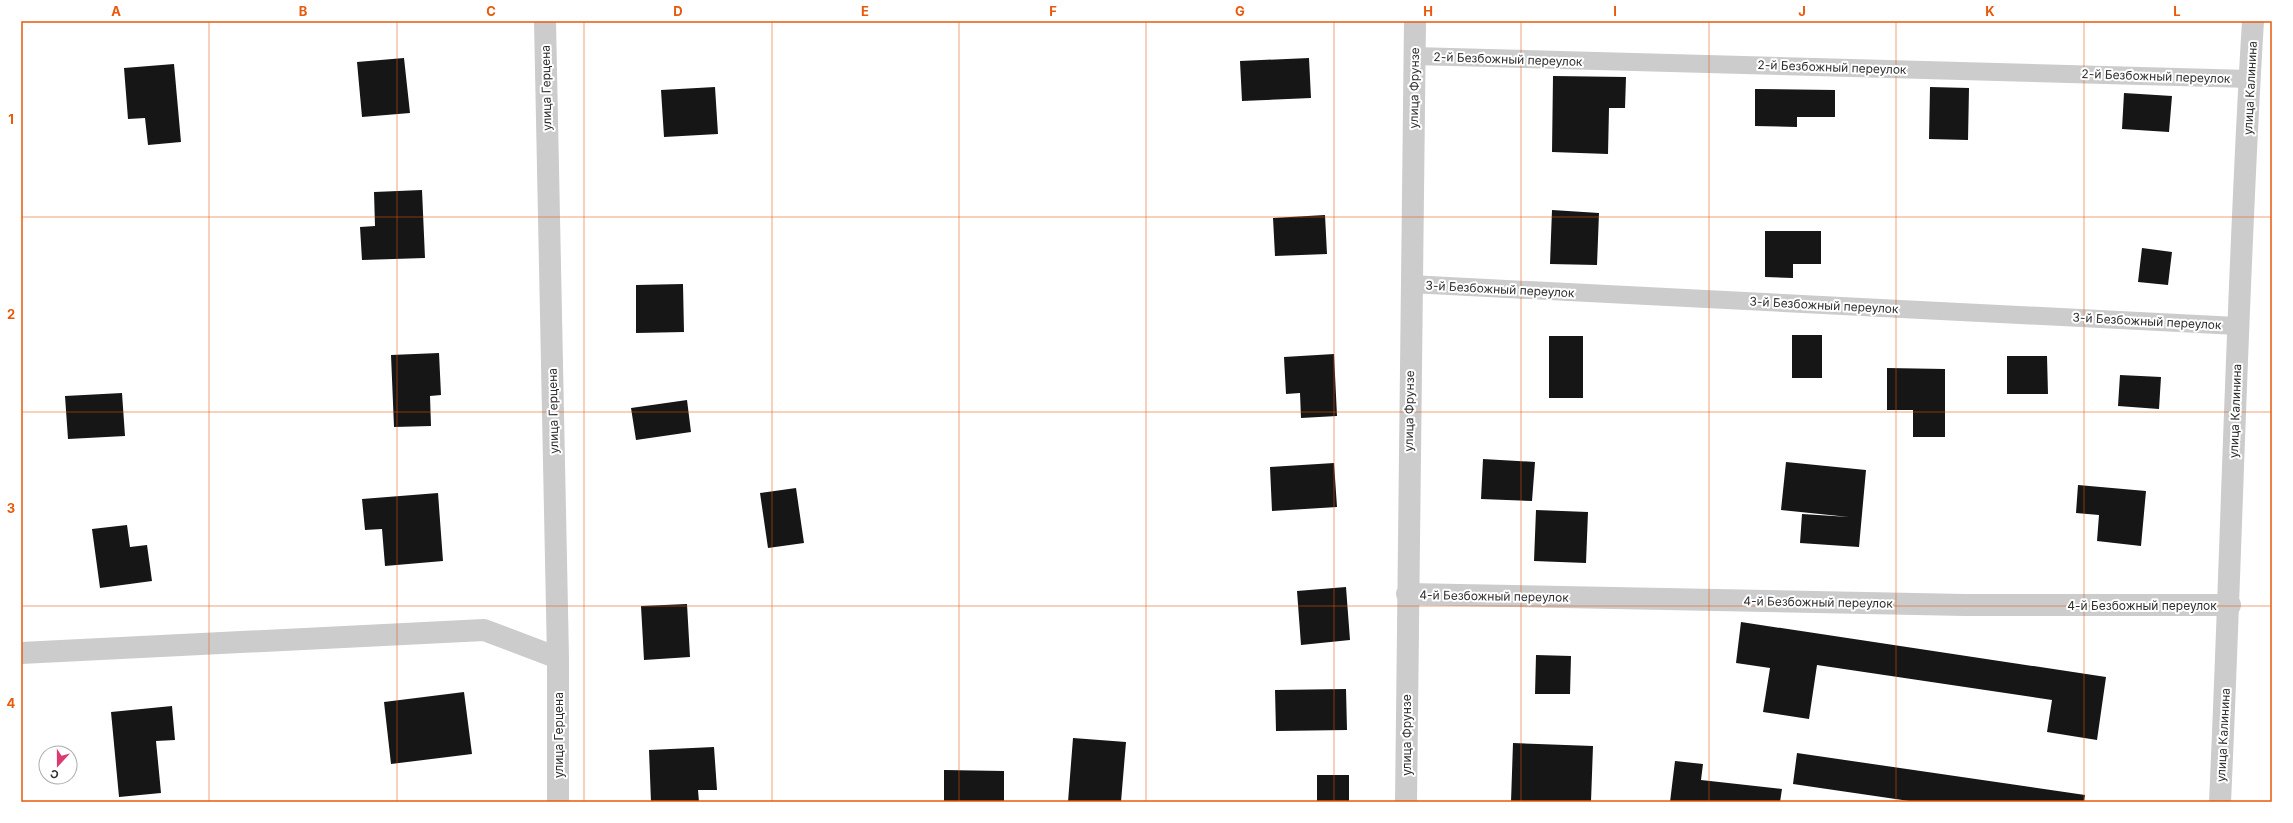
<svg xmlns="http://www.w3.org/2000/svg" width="2293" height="823" font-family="Inter,sans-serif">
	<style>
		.building { fill: #161616 }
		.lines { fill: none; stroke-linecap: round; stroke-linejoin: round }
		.service { stroke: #ccc; stroke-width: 18 }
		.minor { stroke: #ccc; stroke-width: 22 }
		.tertiary { stroke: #ccc; stroke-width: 22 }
		.grid { fill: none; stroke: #e8590c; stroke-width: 1; stroke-opacity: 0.55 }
		.labels { text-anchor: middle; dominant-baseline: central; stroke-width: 4; stroke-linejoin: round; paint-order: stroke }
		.street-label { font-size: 12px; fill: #2f2f2f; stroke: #fff }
		.neatline { fill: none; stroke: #e8590c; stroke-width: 1.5 }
		.grid-label { font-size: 13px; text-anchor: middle; font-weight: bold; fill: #e8590c }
	</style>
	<rect width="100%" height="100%" fill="#fff"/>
	<path class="building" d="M404,58L410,113L362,117L357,62Z
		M1309,58L1311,98L1242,101L1240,61Z
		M174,64L181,142L148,145L145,118L128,119L124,68Z
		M1553,76L1626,77L1625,108H1609L1608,154L1552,152Z
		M715,87L718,134L664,137L661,90Z
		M1930,87L1969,88L1968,140L1929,139Z
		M1755,89L1835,90V117H1797V127L1755,126Z
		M2124,93L2172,96L2169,132L2122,129Z
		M422,190L425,258L362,260L360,227L375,226L374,192Z
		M1552,210L1599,213L1597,265L1550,264Z
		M1325,215L1327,254L1275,256L1273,218Z
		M1765,231H1821V264H1793V278L1765,277Z
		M2142,248L2172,252L2168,285L2138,282Z
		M683,284L684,332L636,333V285Z
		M1792,335H1822V378H1792Z
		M1549,336H1583V398H1549Z
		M439,353L441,395L430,396L431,426L394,427L391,355Z
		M1334,354L1337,416L1301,418L1300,393L1286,394L1284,357Z
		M2007,356H2047L2048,394H2007Z
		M1887,368L1945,369V437H1913V410H1887Z
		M2120,375L2161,377L2159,409L2118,406Z
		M122,393L125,436L68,439L65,396Z
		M687,400L691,432L636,440L631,408Z
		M1483,459L1535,462L1532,501L1481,499Z
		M1786,462L1866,470L1859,547L1800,543L1802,514L1849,517L1781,510Z
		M1334,463L1337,507L1272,511L1270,467Z
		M2078,485L2146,491L2141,546L2097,541L2099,515L2076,513Z
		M796,488L804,543L768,548L760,493Z
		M438,493L443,561L385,566L382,529L365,530L362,499Z
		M1536,510L1588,512L1586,563L1534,561Z
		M127,525L130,547L147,545L152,581L100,588L92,529Z
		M1346,587L1350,640L1301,645L1297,591Z
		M687,604L690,657L644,660L641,606Z
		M1741,622L2106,677L2097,740L2047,732L2052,700L1817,665L1809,719L1763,712L1770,668L1736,663Z
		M1536,655L1571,656L1570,694H1535Z
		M1346,689L1347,730L1276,731L1275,690Z
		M464,692L472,754L391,764L384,702Z
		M172,706L175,740L156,741L161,793L119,797L111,712Z
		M1073,738L1126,742L1121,802H1068Z
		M1513,743L1593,746L1591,802H1511Z
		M714,747L717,790H698L699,802H651L649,750Z
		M1797,753L2085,795L2084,802H1916L1793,784Z
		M1675,761L1703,764L1701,780L1782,789L1780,802H1670Z
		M944,770L1004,771V802H944Z
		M1317,775H1349V802H1317Z"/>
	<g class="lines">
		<path class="service" d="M1414,56L2250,79
			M1410,284L2237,326"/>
		<path class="minor" d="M545,21L558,658V802
			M1407,594L1965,605H2230
			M21,653L484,630L558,658
			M1406,802L1415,21"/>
		<path class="tertiary" d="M2220,802C2232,542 2237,281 2253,21"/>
	</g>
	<path class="grid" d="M209,21V802M397,21V802M584,21V802M772,21V802M959,21V802M1146,21V802M1334,21V802M1521,21V802M1709,21V802M1896,21V802M2084,21V802M21,217H2272M21,412H2272M21,606H2272"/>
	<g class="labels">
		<g class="street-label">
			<text transform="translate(1508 59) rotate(2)">2-й Безбожный переулок</text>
			<text transform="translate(1832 67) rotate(2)">2-й Безбожный переулок</text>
			<text transform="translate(2156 76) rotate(2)">2-й Безбожный переулок</text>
			<text transform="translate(546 88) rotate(-91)">улица Герцена</text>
			<text transform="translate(1414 88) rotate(-89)">улица Фрунзе</text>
			<text transform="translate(2250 88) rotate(-87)">улица Калинина</text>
			<text transform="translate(1500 289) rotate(3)">3-й Безбожный переулок</text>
			<text transform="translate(1824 305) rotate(3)">3-й Безбожный переулок</text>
			<text transform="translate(2147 321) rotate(3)">3-й Безбожный переулок</text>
			<text transform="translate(553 411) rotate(-91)">улица Герцена</text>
			<text transform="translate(1409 411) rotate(-89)">улица Фрунзе</text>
			<text transform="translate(2235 411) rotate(-88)">улица Калинина</text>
			<text transform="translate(1494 596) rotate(1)">4-й Безбожный переулок</text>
			<text transform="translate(1818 602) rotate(1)">4-й Безбожный переулок</text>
			<text x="2142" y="605">4-й Безбожный переулок</text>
			<text transform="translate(558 735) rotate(-90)">улица Герцена</text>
			<text transform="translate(1406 735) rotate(-90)">улица Фрунзе</text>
			<text transform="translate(2223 735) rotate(-87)">улица Калинина</text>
		</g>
	</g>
	<rect width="2293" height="823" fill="none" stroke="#ffffff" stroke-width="44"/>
	<g transform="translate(58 765) rotate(201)"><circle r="19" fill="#ffffff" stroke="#acacac"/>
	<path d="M0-3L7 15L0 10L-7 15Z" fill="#dc3a72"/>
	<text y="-6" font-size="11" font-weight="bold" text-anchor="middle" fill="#2f2f2f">С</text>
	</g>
	<rect x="22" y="22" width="2249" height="779" class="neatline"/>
	<g class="grid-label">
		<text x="116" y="16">A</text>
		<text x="303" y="16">B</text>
		<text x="491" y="16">C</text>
		<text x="678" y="16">D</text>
		<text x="865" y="16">E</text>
		<text x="1053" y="16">F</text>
		<text x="1240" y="16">G</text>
		<text x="1428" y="16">H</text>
		<text x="1615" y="16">I</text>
		<text x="1802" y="16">J</text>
		<text x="1990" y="16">K</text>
		<text x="2177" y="16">L</text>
		<text x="11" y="124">1</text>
		<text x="11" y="319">2</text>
		<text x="11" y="513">3</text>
		<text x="11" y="708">4</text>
	</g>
</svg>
